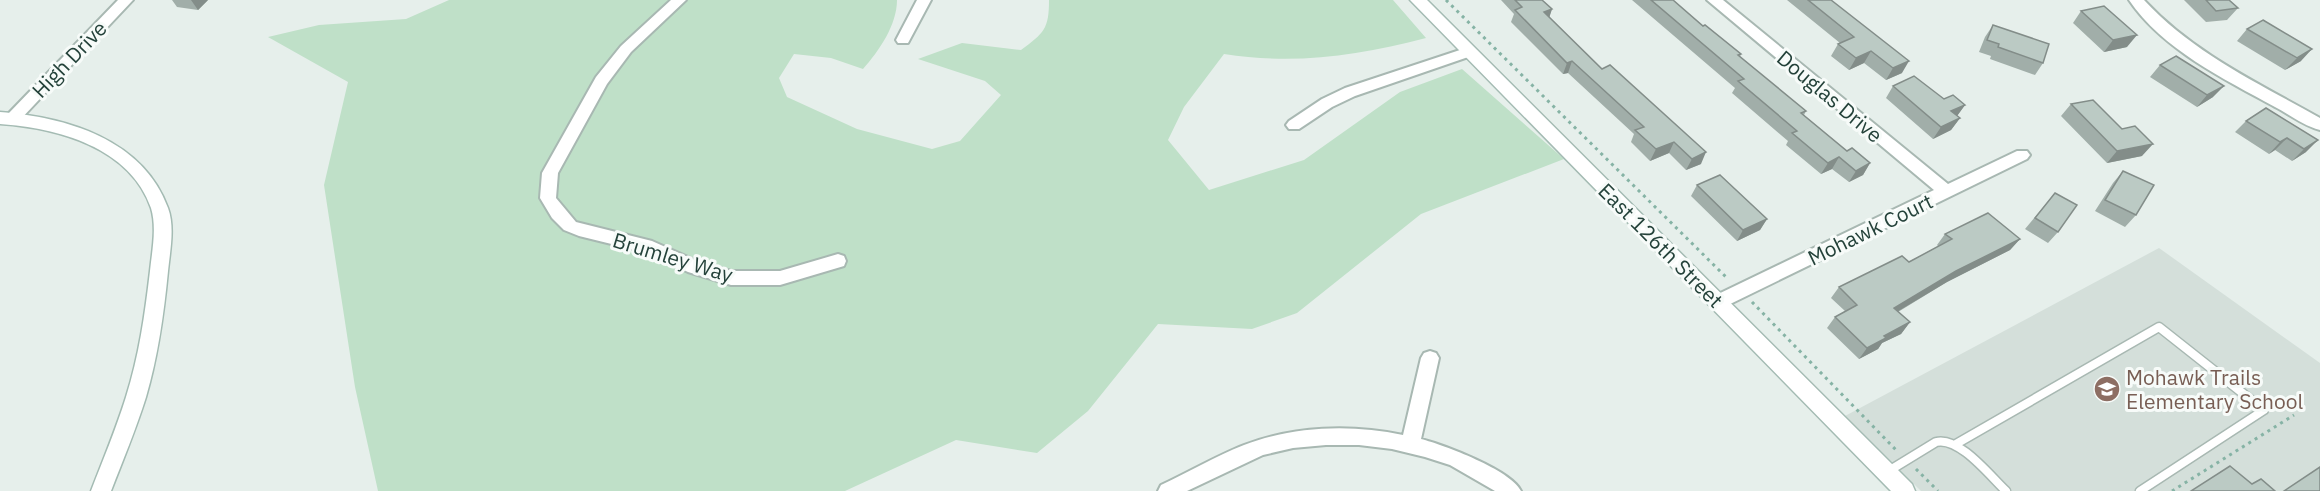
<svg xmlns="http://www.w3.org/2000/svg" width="2320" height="491" font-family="'IBM Plex Sans',sans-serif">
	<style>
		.built { fill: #d4dfda }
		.green { fill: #bfe0c8 }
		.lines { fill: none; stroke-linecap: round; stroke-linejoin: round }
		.lane-casing { stroke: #a8b8b2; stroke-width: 11 }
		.street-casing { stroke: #a8b8b2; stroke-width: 4 }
		.secondary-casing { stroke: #a4bbb3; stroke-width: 3 }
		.path { stroke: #86b3a5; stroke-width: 3; stroke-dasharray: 3 4.5; stroke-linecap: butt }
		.lane { stroke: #fff; stroke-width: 8 }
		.street { fill: #fff; fill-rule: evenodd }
		.secondary { fill: #fff; fill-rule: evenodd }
		.wall { fill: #a1aea9 }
		.shaded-wall { fill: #838d89 }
		.building { fill: #bbcac4; stroke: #838d89; stroke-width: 1.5 }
		.labels { text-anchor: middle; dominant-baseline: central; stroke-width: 6; stroke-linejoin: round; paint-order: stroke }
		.street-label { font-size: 21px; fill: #24423a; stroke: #f7fbf9 }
		.education-label { font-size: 21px; fill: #785e54; stroke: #f7fbf9; text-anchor: start }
	</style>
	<rect width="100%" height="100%" fill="#e6efeb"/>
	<path class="built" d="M2159,248L2320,363V491H1921L1845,416Z"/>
	<path class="green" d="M449,0H897C897,25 879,51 863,69L831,58L794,54L779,78L787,97L857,129L932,149L960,141L1001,95L985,81L918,59L962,43L1021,50C1044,33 1049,29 1049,0H1393L1426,38C1358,56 1294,65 1224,54L1184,107L1168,140L1209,190L1304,160L1400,92L1462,69L1564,159L1421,214L1297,313L1252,329L1158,324L1088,411L1037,453L956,440L845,491H378L355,387L324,185L348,82L268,37L319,25L406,19Z"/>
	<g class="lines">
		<defs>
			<path id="lane" d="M1956,444L2159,327L2264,410L2140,491
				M1887,472L1936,442C1959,436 1990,476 2006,491"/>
			<path id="street" d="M118,0H133L18,122H8L5,118L8,114Z
				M671,0H686L631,52L607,84L558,173L556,198L576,222L652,241L699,262L731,271H780L838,254L844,256L846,261L844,266L780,285H731L688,272L648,253L579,236L564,230L552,218L540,198L542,173L596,77L621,46Z
				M917,0H931L908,43H898L896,40Z
				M1707,0H1723L1948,184L2017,151H2027L2030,155L2027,159L1724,307L1718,309L1712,307L1709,302L1712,297L1934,190Z
				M2129,0H2144C2193,53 2258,83 2320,118V130C2304,126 2289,114 2275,107C2224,79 2162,49 2129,0Z
				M1469,47L1476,52L1474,55L1355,96L1332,107L1299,129H1289L1286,125L1289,121L1322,99L1345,88Z
				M1430,351L1436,353L1439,358L1421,439C1444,445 1511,470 1521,491H1495L1450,465L1425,457L1392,449L1359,445H1326L1293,448L1263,455L1187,491H1158L1161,485C1189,472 1216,456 1244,445C1294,426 1351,424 1403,435L1421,358L1424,353Z"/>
			<path id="secondary" d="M1410,0H1427L1912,484L1915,491H1891Z
				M0,112C66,117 143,139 168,208C175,227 170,251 168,271C164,313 158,356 146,397C136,429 123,460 111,491H91C103,460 116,429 126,397C139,356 145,314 150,271C152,251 157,228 151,208C130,147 57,128 0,124Z"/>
		</defs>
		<use href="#lane" class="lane-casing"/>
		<use href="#street" class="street-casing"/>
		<use href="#secondary" class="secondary-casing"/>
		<path class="path" d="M1446,0L1728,279
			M1752,302L1898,452
			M1916,469L1938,491
			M2172,491L2294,415"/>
		<use href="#lane" class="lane"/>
		<use href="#street" class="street"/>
		<use href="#secondary" class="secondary"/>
	</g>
	<path class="wall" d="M172,0H208L198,10L177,7Z
		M1501,0H1542L1552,9L1549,18L1701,164L1686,170L1669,153L1650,161L1631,142L1634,134L1568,73L1563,74L1511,22L1514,14Z
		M1632,0H1673L1703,26L1741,54L1740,57L1806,111L1804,115L1847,151L1870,163L1863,175L1849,182L1832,169L1821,174L1786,145L1788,141L1732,93L1735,88Z
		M1787,0H1831L1902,73L1886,80L1864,63L1849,70L1831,56L1838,44L1840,43Z
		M2184,0H2229L2238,8L2227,20L2206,22Z
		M2081,11L2127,47L2104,52L2073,23Z
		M1993,25L2043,63L2035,75L1990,59L1991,56L1979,52L1985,37Z
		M2247,29L2301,61L2285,70L2237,41Z
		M2160,65L2213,97L2197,107L2150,77Z
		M1893,86L1944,99L1965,105L1957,116L1960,118L1951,130L1933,139L1886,98Z
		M2071,104L2142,156L2107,163L2061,116Z
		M2266,108L2306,152L2292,161L2275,150L2269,154L2235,132L2246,121Z
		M2123,171L2136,215L2125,227L2095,211L2113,183Z
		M1697,185L1767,219L1760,230L1737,241L1691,196Z
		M2055,193L2058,232L2048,243L2025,229Z
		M1945,234L2020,239L2010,250L1947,282L1898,312L1910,322L1901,334L1882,343L1878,349L1859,359L1827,328L1835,317L1845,311L1831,298L1839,287L1909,262L1938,246L1937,245Z"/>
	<path class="shaded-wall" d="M191,0H208L198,10Z
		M1552,9L1548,21L1544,12Z
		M2137,35L2127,47L2104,52L2113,40Z
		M2312,49L2301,61L2285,70L2297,58Z
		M1871,51L1864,63L1849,70L1856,58Z
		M1572,61L1568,73L1563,74L1567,63Z
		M1909,61L1902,73L1886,80L1893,68Z
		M2224,86L2213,97L2197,107L2207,95Z
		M1965,105L1957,116L1951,111Z
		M1960,118L1951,130L1933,139L1941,127Z
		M2287,138L2275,150L2269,154L2280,142Z
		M2318,140L2306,152L2292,161L2304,149Z
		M1674,142L1669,153L1650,161L1656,149Z
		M2153,144L2142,156L2107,163L2117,151Z
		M1706,152L1701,164L1686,170L1692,159Z
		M1839,157L1832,169L1821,174L1828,163Z
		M1870,163L1863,175L1849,182L1856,171Z
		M1767,219L1760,230L1737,241L1743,230Z
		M2020,239L2010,250L1947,282L1885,319L1894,308L1956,271Z
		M1910,322L1901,334L1882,343L1878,349L1859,359L1867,348L1884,336Z"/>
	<path class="building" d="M1515,0H1542L1552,9L1544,12L1602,69L1610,65L1706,152L1692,159L1674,142L1656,149L1635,130L1644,127L1572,61L1567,63L1515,10L1522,7Z
		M1651,0H1673L1703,26L1705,25L1741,54L1738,55L1806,111L1801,113L1847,151L1852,148L1870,163L1856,171L1839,157L1828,163L1792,133L1797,131L1738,81L1744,79Z
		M1808,0H1831L1909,61L1893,68L1871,51L1856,58L1838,44L1854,37Z
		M2206,0H2229L2238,8L2216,11Z
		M2104,6L2137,35L2113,40L2081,11Z
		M2263,20L2312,49L2297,58L2247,29Z
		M1993,25L2049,44L2043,63L1998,47L1999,44L1987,40Z
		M2176,56L2224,86L2207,95L2160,65Z
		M1914,76L1944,99L1953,95L1965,105L1951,111L1960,118L1941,127L1893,86Z
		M2093,100L2122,129L2135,126L2153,144L2117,151L2071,104Z
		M2266,108L2318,140L2304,149L2287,138L2280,142L2246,121Z
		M2123,171L2154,185L2136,215L2105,200Z
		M1720,175L1767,219L1743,230L1697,185Z
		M2055,193L2077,205L2058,232L2035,218Z
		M1988,213L2020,239L1956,271L1894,308L1910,322L1884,336L1886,338L1867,348L1835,317L1857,305L1839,287L1902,256L1909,262L1952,239L1945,234Z
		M2230,466L2252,484L2261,479L2275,491H2191Z
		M2320,467V491H2284Z"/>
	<defs>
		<symbol id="school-disc" viewBox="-11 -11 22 22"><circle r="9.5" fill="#8d6e63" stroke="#f7fbf9"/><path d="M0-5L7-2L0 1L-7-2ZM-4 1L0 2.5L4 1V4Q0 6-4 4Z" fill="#fff"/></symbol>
	</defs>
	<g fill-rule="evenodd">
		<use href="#school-disc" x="2092" y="374" width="30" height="30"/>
	</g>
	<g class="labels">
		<g class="street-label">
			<text transform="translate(69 59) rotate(-46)">High Drive</text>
			<text transform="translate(1830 96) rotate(40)">Douglas Drive</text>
			<text transform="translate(1870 229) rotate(-26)">Mohawk Court</text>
			<text transform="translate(1661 245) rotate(45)">East 126th Street</text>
			<text transform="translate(673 257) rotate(17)">Brumley Way</text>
		</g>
		<g class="education-label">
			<text x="2126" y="377">Mohawk Trails<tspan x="2126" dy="24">Elementary School</tspan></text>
		</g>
	</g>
</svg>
